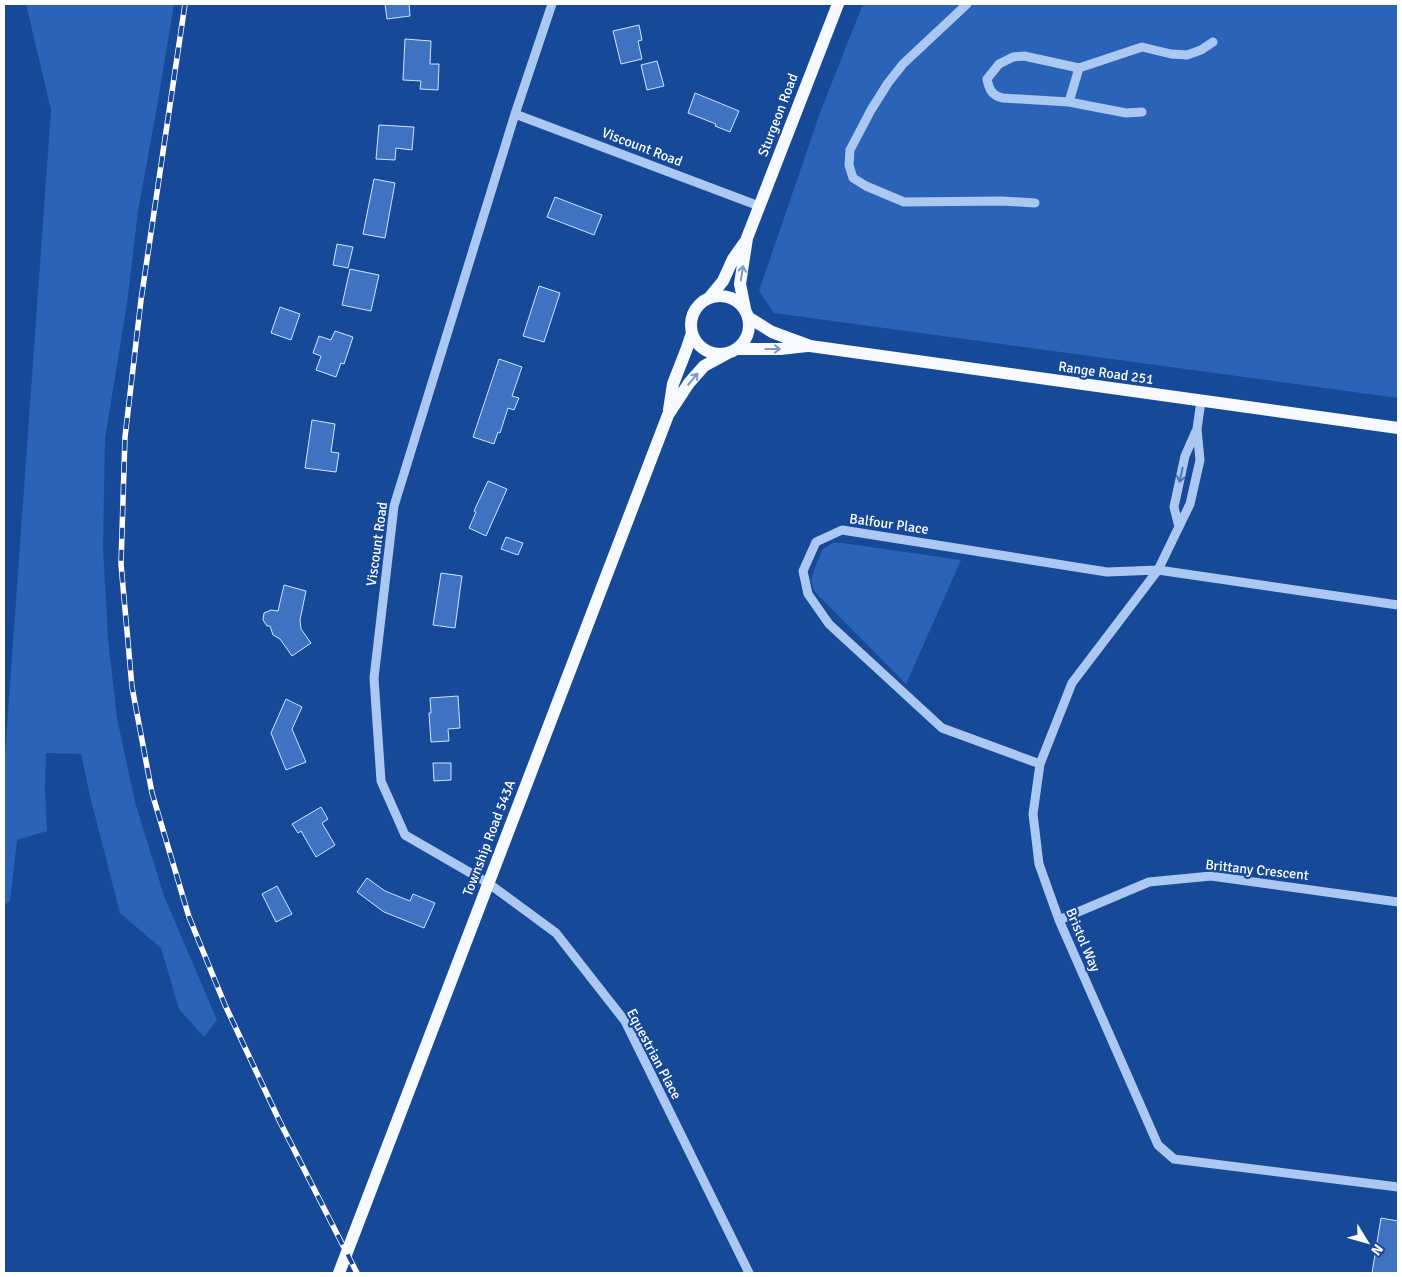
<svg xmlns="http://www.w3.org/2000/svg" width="1402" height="1277" font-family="Signika,sans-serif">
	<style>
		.green { fill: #2a63b7 }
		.building { fill: #3f73c1; stroke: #d3e4fc }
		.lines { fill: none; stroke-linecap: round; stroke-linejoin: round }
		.minor { stroke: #abc8f2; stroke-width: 9 }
		.major { stroke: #f6f9ff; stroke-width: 12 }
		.rail-casing { stroke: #fff; stroke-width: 5.5 }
		.rail { stroke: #174999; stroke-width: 4; stroke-dasharray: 11; stroke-linecap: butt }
		.oneway { stroke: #7b98c7 }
		.oneway2 { stroke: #4b75b8 }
		.labels { text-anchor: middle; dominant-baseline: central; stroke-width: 4.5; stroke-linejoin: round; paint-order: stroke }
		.street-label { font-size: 14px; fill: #fff; stroke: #174999 }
	</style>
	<rect width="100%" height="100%" fill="#174999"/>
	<path class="green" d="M26,4H174L157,107L138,211L127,304L105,438L103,548L108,639L117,718L135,802L164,896L217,1020L204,1037L179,1009L161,948L120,913L90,796L81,754L46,753L45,789L47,831L17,840L10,901L4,905V769L51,110Z
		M863,4H1398V398L774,313L759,291L821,110Z
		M833,543H842L961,560L906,684L814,591L811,580L815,567L823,549Z"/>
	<path class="building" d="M385,4H409L410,16L387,19Z
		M639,25L642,40L638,41L642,59L621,64L613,31Z
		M405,39L431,41L430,64H439L438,90L420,89L421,81L403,80Z
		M657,61L664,86L647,90L641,65Z
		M695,93L739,111L730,132L715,126L716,124L688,113Z
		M379,125L414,127L412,150L396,148L395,160L376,159Z
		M374,179L395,183L385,238L363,234Z
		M555,197L602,215L594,235L547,217Z
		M337,244L353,247L348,268L333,265Z
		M350,269L379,275L371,311L342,305Z
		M539,286L560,293L544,342L523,336Z
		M280,307L300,314L291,340L271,333Z
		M335,331L353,337L344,364L341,363L336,377L316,370L321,356L313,353L319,336L331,340Z
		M499,359L522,367L512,396L519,398L514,410L508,408L500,433L498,432L494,444L473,437Z
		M312,420L335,424L331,452L339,453L336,472L305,468Z
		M488,481L507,489L486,536L469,528L476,512L474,511Z
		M506,537L523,543L518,555L501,549Z
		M441,573L462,576L455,628L433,625Z
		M284,585L306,591L300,620L301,629L311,643L292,656L280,639L273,635L270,626H267L263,620L264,613L271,610L278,611Z
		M458,696L460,728L448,729L449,741L431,742L429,713H431L430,698Z
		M286,699L302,707L292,729L306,762L286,770L271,733Z
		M433,763H451V780L434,781Z
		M321,807L328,819L322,823L335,845L316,857L301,831L298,833L292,824Z
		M367,878L385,891L410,901L413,894L435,903L424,928L384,912L357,892Z
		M277,886L292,914L276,922L262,894Z
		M1381,1218L1398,1221V1273H1372Z"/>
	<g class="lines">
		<path class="minor" d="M552,4L515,114L394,506L374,678L381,781L405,835L488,883L556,933L625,1021L749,1273
			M967,4L903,64L888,83L871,110L850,150L849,165L853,178L866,186L904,202L1002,201L1035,203
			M1069,102L1079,68
			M1142,112L1126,113L1069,102L1003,98C992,96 989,89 987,79L999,64L1013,57L1024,56L1079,68L1142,47L1171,54L1187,55L1201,50L1213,42
			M515,114L759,206
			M1201,401L1197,429L1200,460L1190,504L1158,570L1072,683L1040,764L1033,814L1039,864L1059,920L1158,1145L1174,1159L1398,1187
			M1179,527L1174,507L1185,456L1196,431
			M1040,764L942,728L829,624L808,594L803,571L816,542L842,530L1107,572L1158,570L1398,605
			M1059,920L1149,882L1211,876L1398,902"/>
		<path class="major" d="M691 325a29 29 0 1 1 58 0a29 29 0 1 1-58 0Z
			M709,298L723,281L733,259L745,242
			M745,309L740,284L747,238L838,4
			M748,317L772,332L810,346L1398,428
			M737,349H780L807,346
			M669,410L673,384L687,348L692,333
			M339,1273L668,415L689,383L704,366L728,353"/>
		<defs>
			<path id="rail" d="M185,4L141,300L125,437L121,564L132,687L152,793L189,917L225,1005L280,1122L357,1273"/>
		</defs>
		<use href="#rail" class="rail-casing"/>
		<use href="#rail" class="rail"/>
	</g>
	<defs><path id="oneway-shaft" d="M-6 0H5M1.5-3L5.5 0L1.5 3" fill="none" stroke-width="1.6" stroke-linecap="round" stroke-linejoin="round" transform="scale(1.25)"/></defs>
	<g class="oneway">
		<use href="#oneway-shaft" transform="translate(742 273) rotate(-81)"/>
		<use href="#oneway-shaft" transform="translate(773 349)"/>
		<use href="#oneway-shaft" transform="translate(693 379) rotate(-50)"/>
	</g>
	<use class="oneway2" href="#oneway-shaft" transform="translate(1181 475) rotate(103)"/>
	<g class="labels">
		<g class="street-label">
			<text transform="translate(778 115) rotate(-69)">Sturgeon Road</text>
			<text transform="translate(642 147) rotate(21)">Viscount Road</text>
			<text transform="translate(1106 373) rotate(8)">Range Road 251</text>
			<text transform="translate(889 524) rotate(8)">Balfour Place</text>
			<text transform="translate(377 544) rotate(-82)">Viscount Road</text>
			<text transform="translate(489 838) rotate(-69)">Township Road 543A</text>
			<text transform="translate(1257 870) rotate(6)">Brittany Crescent</text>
			<text transform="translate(1083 940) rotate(67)">Bristol Way</text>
			<text transform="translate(654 1054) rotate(62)">Equestrian Place</text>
		</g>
	</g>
	<rect width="1402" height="1277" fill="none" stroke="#ffffff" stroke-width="10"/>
	<g transform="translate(1367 1242) rotate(127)" stroke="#174999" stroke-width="4" paint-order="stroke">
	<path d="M0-4L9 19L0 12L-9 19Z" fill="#ffffff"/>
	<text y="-8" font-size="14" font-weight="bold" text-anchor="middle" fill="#ffffff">N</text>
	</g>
</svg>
